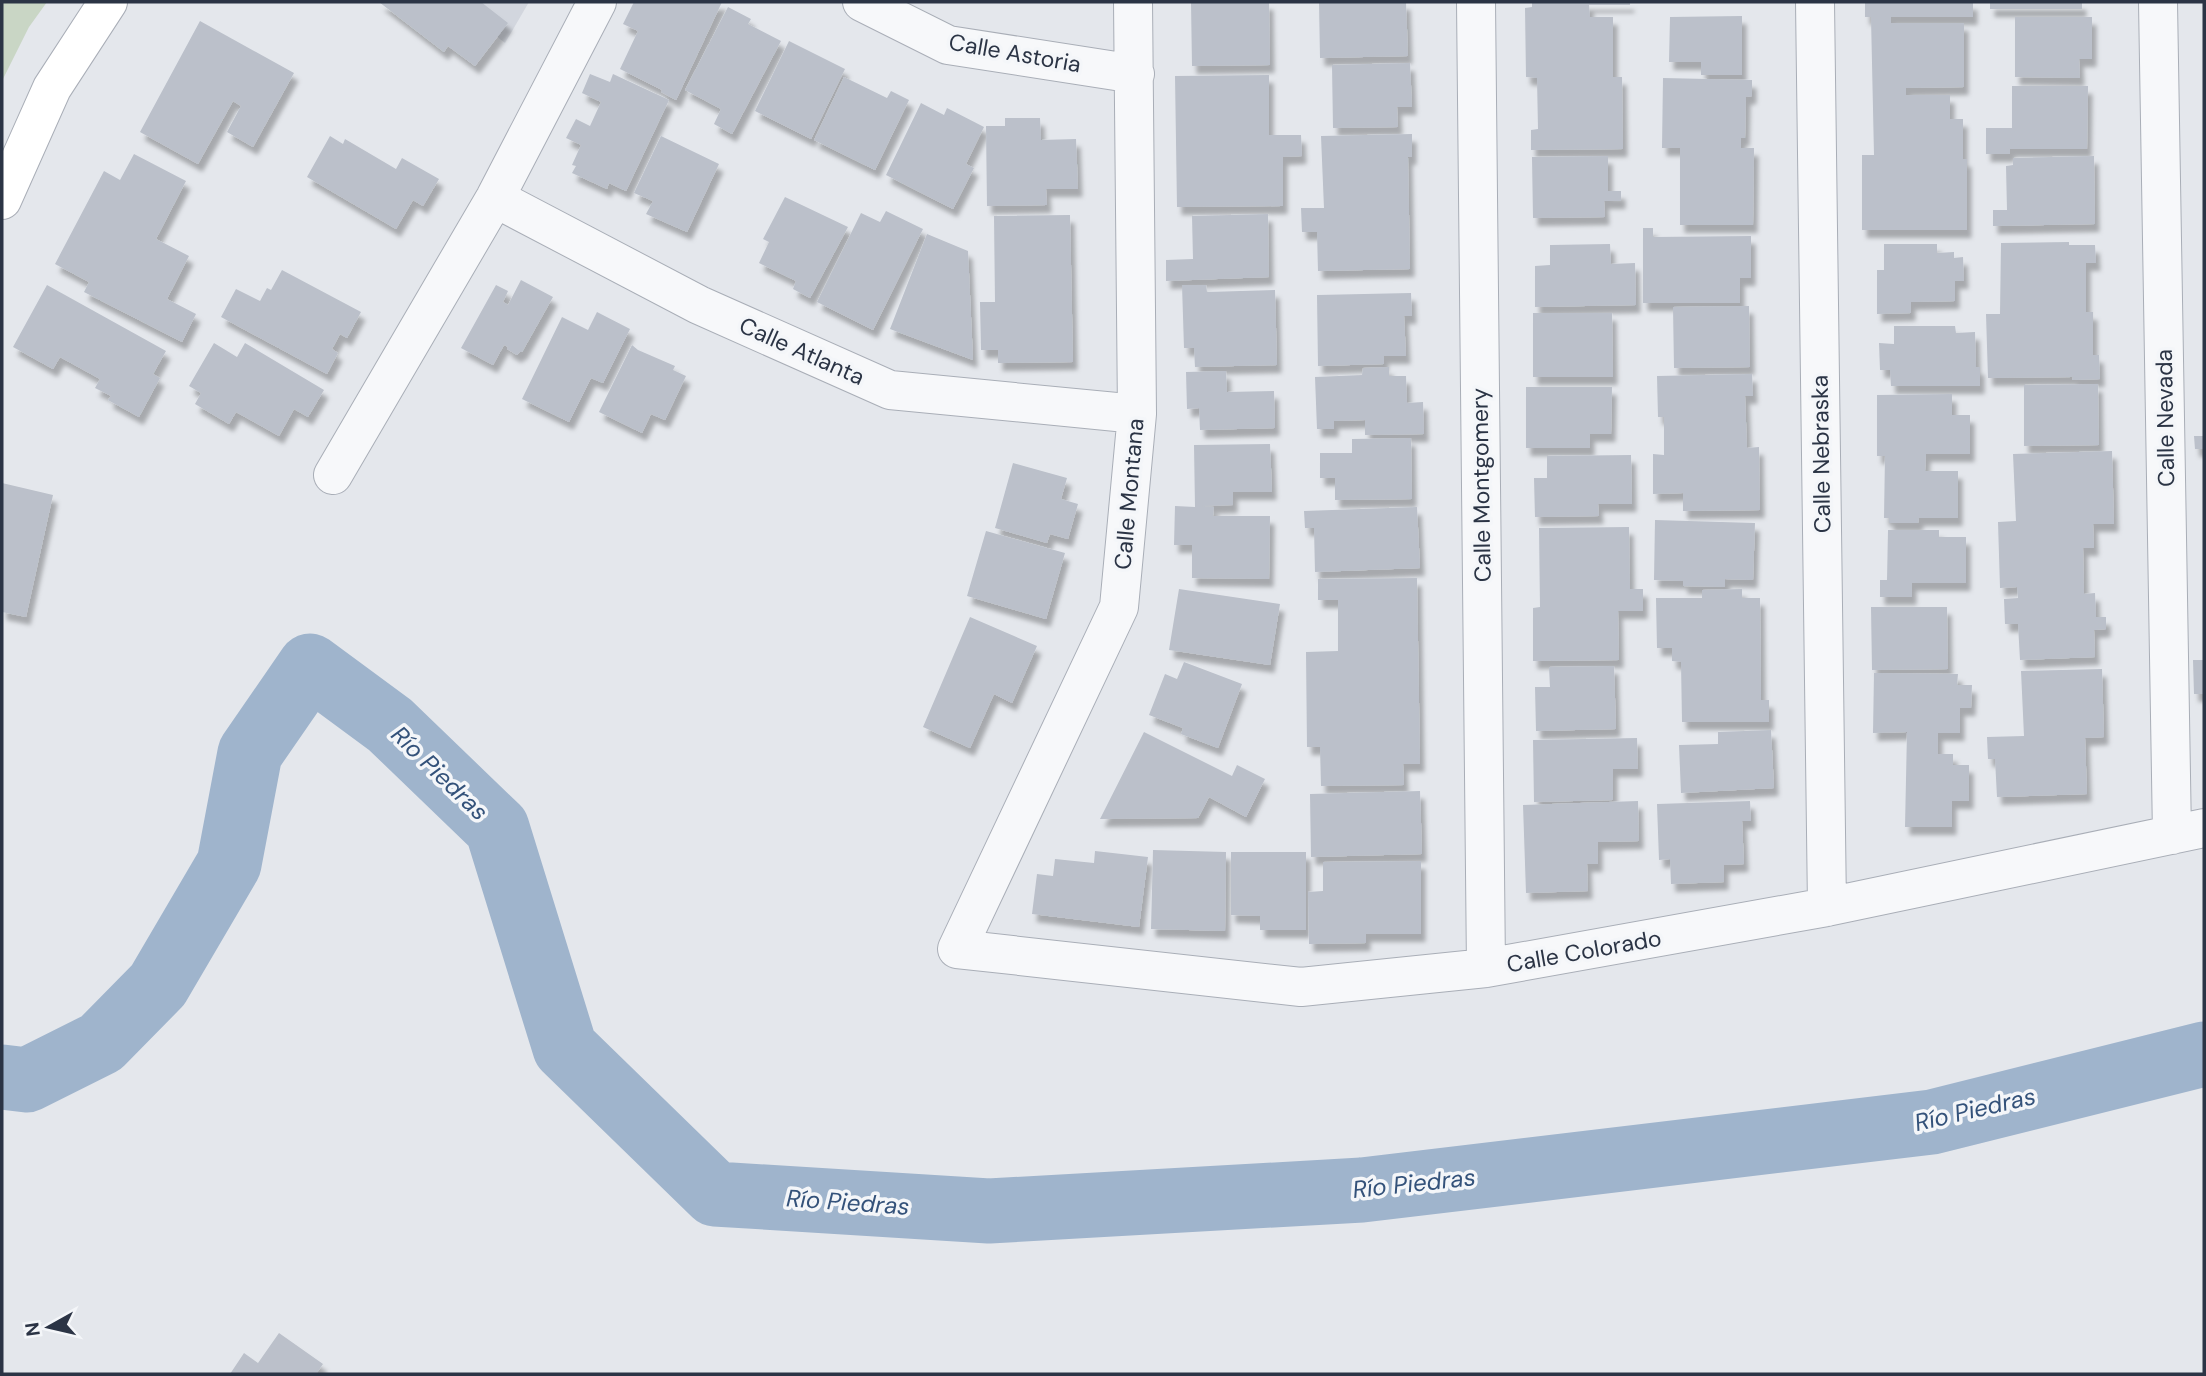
<svg xmlns="http://www.w3.org/2000/svg" width="2206" height="1376" font-family="'DM Sans',sans-serif">
	<style>
		.built { fill: #d2d6de }
		.green { fill: #c9d6c5 }
		.lines { fill: none; stroke-linecap: round; stroke-linejoin: round }
		.river { stroke: #9fb4cc; stroke-width: 65 }
		.building { fill: #bbc0ca; filter: url(#shadow) }
		.minor-casing { stroke: #a9aeb7; stroke-width: 40 }
		.secondary-casing { stroke: #a9aeb7; stroke-width: 40 }
		.minor { stroke: #f7f8fa; stroke-width: 38 }
		.secondary { stroke: #fff; stroke-width: 38 }
		.labels { text-anchor: middle; dominant-baseline: central; stroke-width: 7; stroke-linejoin: round; paint-order: stroke }
		.street-label { font-size: 23px; fill: #2b3445; stroke: #f4f6f9 }
		.water-label { font-size: 24px; font-style: italic; fill: #34527a; stroke: #f4f6f9 }
	</style>
	<defs>
		<filter id="shadow"><feDropShadow dx="4.5" dy="8" stdDeviation="2" flood-color="#0004"/></filter>
	</defs>
	<rect width="100%" height="100%" fill="#e4e7ec"/>
	<path class="built" d="M453,2H529L505,43Z"/>
	<path class="green" d="M2,2H47L29,27L2,81Z"/>
	<g class="lines">
		<path class="river" d="M2,1077L27,1080L101,1043L158,985L229,864L250,753L310,666L390,725L497,828L565,1048L715,1194L989,1211L1362,1190L1932,1122L2204,1054"/>
	</g>
	<path class="building" d="M379,2H481L508,23L475,66L448,46L444,52Z
		M634,2H722L676,100L661,92L662,90L620,69L638,31L623,24Z
		M1191,2H1269L1270,65L1192,66Z
		M1319,2H1406L1408,56L1320,58Z
		M1532,2H1630V5H1589L1590,17H1613V77H1622L1623,149L1531,150V130L1538,129L1537,78L1526,77L1525,8L1532,7Z
		M1865,2H1973V17H1891V23H1964V87L1906,88V95H1950V119H1963V159H1967V230H1862V155H1874L1871,17H1865Z
		M1990,2H2082V9H1990Z
		M728,7L751,19L748,24L781,41L732,134L714,124L721,109L685,90Z
		M1742,16V75H1701V62H1669L1670,17Z
		M2015,17H2092V59H2079L2080,78L2015,77Z
		M200,21L294,73L253,147L227,132L241,106L233,101L198,164L140,132Z
		M789,41L845,69L811,139L755,111Z
		M1410,63L1412,107H1397L1398,127L1333,128L1332,65Z
		M590,74L610,82L613,74L669,100L626,191L609,183L607,189L572,173L576,166L572,165L581,145L566,138L576,119L590,126L601,102L582,93Z
		M1269,75V135H1301L1302,156L1283,157V206L1177,207L1175,76Z
		M844,77L887,98L891,91L909,100L875,170L814,140Z
		M1663,78L1752,80V96L1746,97L1745,138H1741V148H1754L1753,225H1680V148H1662Z
		M2012,86H2088L2087,149H2010V154H1986V128H2012Z
		M921,103L944,115L947,108L984,127L966,164L974,168L953,209L886,175Z
		M1005,118H1040L1041,140L1076,139L1078,189H1046L1047,205L987,206L986,126H1005Z
		M1412,134V157H1408L1410,269L1318,271L1317,232H1302L1301,208H1324L1321,136Z
		M330,136L343,144L345,139L396,169L402,158L439,179L423,206L413,200L396,229L307,177Z
		M661,136L719,164L687,232L646,214L653,201L634,193Z
		M134,154L186,181L156,239L189,256L167,299L196,314L182,342L84,292L89,282L55,264L104,171L120,180Z
		M1608,156V191H1621V201H1604L1605,217L1533,218L1532,157Z
		M2094,156L2095,224L1993,226V210H2007L2006,166L2013,165V158Z
		M785,197L848,227L810,298L793,289L796,281L759,263L769,242L763,239Z
		M886,211L923,229L873,330L817,302L861,213L880,222Z
		M1268,214L1269,277L1166,281V260L1193,259L1192,216Z
		M1070,215L1073,362L998,363V350H981L980,302H995L994,216Z
		M1643,228H1653V237L1751,236V278H1740V303H1643Z
		M927,234L968,251L973,360L890,329Z
		M2069,242V245H2095L2096,263H2086V312H2093V355H2099L2100,379L2072,380L2073,377L1988,378L1986,314H2000L2001,243Z
		M1610,244L1611,264L1635,263L1636,305L1535,307V266L1550,265V245Z
		M1884,244H1937V253L1954,252V258L1963,257L1964,281H1955V301L1911,302V313L1877,314V270H1884Z
		M282,270L361,312L347,338L340,334L332,349L338,353L327,374L221,317L236,289L260,301L267,288L271,290Z
		M521,280L553,297L522,352H520L517,355L507,349L508,347L504,345L493,365L461,348L496,285L508,291L503,302L508,305Z
		M47,285L166,351L153,374L160,378L139,417L108,400L111,396L95,388L100,379L60,357L53,369L13,347Z
		M1182,285H1206L1207,292L1275,290L1277,365L1195,367L1194,348H1184Z
		M1411,293L1412,316H1404L1406,356H1384V364L1318,366L1317,295Z
		M1749,306L1750,367L1674,368L1673,307Z
		M597,312L630,329L603,383L591,378L569,422L522,399L562,317L588,330Z
		M1533,313H1612L1613,377H1533Z
		M1894,326H1955L1956,333L1975,332L1976,367H1980V386H1891L1890,370H1880L1879,343L1894,344Z
		M214,343L237,357L245,343L324,390L308,417L294,409L279,436L236,412L229,424L195,404L201,393L189,386Z
		M632,345L638,350L675,366L673,370L686,376L665,420L651,414L642,433L599,412Z
		M1389,367V376H1406L1407,403L1423,402L1424,434L1365,435V420L1334,421V429H1317L1315,377L1362,375L1363,368Z
		M1226,371L1227,392L1274,391L1275,428L1200,430L1199,408L1187,409L1186,372Z
		M1752,374L1753,396H1745L1747,448L1759,447L1760,510L1683,511V493L1653,494V454L1664,455V417H1658L1657,376Z
		M2098,384L2099,445L2024,446V385Z
		M1526,387H1612L1611,434H1590V448H1526Z
		M1952,394V415H1970V454H1926L1925,471H1958V518H1919L1918,523H1889V518H1884L1885,456H1877V395Z
		M2194,436H2204V449H2195Z
		M1411,438L1412,499L1335,500V478H1320V453H1352V439Z
		M1270,444L1272,492H1233V505L1202,506L1214,507L1213,516H1270L1269,579L1192,578V545H1174L1175,506L1195,507L1194,445Z
		M2112,451L2114,524H2093L2094,548H2083L2084,594L2095,593L2096,617H2106V629L2094,630L2095,657L2020,660L2018,624H2005L2004,599L2018,598L2017,587L2000,588L1998,522L2016,521L2013,454Z
		M1631,455L1632,504H1598L1599,516L1535,517L1534,478H1547V456Z
		M1013,463L1067,478L1061,499L1078,504L1068,539L1050,534L1047,543L995,528Z
		M2,483L53,495L26,617L2,612Z
		M1417,507L1420,568L1315,572L1314,528H1305L1304,511Z
		M1655,520L1755,523L1753,580L1725,579V587L1683,586V581L1654,580Z
		M1629,527L1630,589H1643V611H1618L1619,660L1533,661V608L1540,607L1539,528Z
		M1888,530H1939V537H1966V583H1912V597H1880V580H1887Z
		M986,531L1065,553L1046,619L967,596Z
		M1417,578L1420,764H1403L1404,785L1321,786L1320,747H1307L1306,652L1338,651V600H1318V579Z
		M1179,589L1280,604L1270,665L1169,650Z
		M1742,589V598H1760L1761,700H1769V722H1682L1681,662L1672,661V648H1657L1656,598H1702V590Z
		M1871,607H1947L1948,669L1872,670Z
		M970,617L1037,646L1012,703L994,694L970,748L923,727Z
		M2193,660H2204V694H2194Z
		M1184,662L1242,684L1218,748L1181,734L1183,728L1149,715L1165,674L1177,679Z
		M1614,666L1616,729L1536,731L1535,687H1550L1549,667Z
		M2102,669L2104,737L2085,738L2087,794L1997,797L1995,759H1988L1987,737L2024,736L2021,671Z
		M1874,673L1958,674L1957,685H1972L1971,708H1960V733H1938V754H1953V765H1969V801H1952V827H1905L1907,732L1873,733Z
		M1771,730L1774,788L1681,793L1679,745L1718,744V732Z
		M1144,732L1232,776L1237,765L1265,779L1246,817L1209,797L1198,818L1100,819Z
		M1637,738L1638,769H1613V800L1534,802L1533,740Z
		M1420,791L1422,854L1311,857L1310,794Z
		M1638,801L1639,841L1598,842V864H1587L1588,891L1526,893L1523,805Z
		M1750,801L1751,821H1742L1744,864L1724,865V882L1671,884L1670,859L1659,860L1657,804Z
		M1153,850L1226,852L1225,931L1151,929Z
		M1095,851L1148,857L1139,927L1032,914L1037,874L1053,876L1055,859L1094,863Z
		M1231,852H1306V930H1260V916L1231,915Z
		M1421,861V934H1366V943L1309,944L1308,892L1323,891V862Z
		M279,1333L323,1364L316,1374H230L244,1353L258,1363Z"/>
	<g class="lines">
		<defs>
			<path id="minor" d="M862,2L948,45L1135,74
				M1133,2L1137,414L1119,607L957,949L1301,987L1486,968L1827,907L2204,828
				M1476,2L1486,968
				M1815,2L1827,907
				M2158,2L2172,835
				M495,198L699,305L890,390L1137,414
				M333,475L495,198L597,2"/>
			<path id="secondary" d="M2,200L52,88L108,2"/>
		</defs>
		<use href="#minor" class="minor-casing"/>
		<use href="#secondary" class="secondary-casing"/>
		<use href="#minor" class="minor"/>
		<use href="#secondary" class="secondary"/>
	</g>
	<g class="labels">
		<g class="street-label">
			<text transform="translate(1015 53) rotate(10)">Calle Astoria</text>
			<text transform="translate(802 351) rotate(24)">Calle Atlanta</text>
			<text transform="translate(2165 418) rotate(-91)">Calle Nevada</text>
			<text transform="translate(1821 454) rotate(-91)">Calle Nebraska</text>
			<text transform="translate(1481 485) rotate(-91)">Calle Montgomery</text>
			<text transform="translate(1129 494) rotate(-85)">Calle Montana</text>
			<text transform="translate(1584 951) rotate(-10)">Calle Colorado</text>
		</g>
		<g class="water-label">
			<text transform="translate(440 773) rotate(44)">Río Piedras</text>
			<text transform="translate(1975 1109) rotate(-13)">Río Piedras</text>
			<text transform="translate(1414 1183) rotate(-6)">Río Piedras</text>
			<text transform="translate(848 1202) rotate(4)">Río Piedras</text>
		</g>
	</g>
	<rect width="2206" height="1376" fill="none" stroke="#2b3445" stroke-width="7"/>
	<g transform="translate(49 1327) rotate(262)" stroke="#f4f6f9" stroke-width="5" paint-order="stroke">
	<path d="M0-5L12 26L0 18L-12 26Z" fill="#2b3445"/>
	<text y="-10" font-size="19" font-weight="bold" text-anchor="middle" fill="#2b3445">N</text>
	</g>
</svg>
